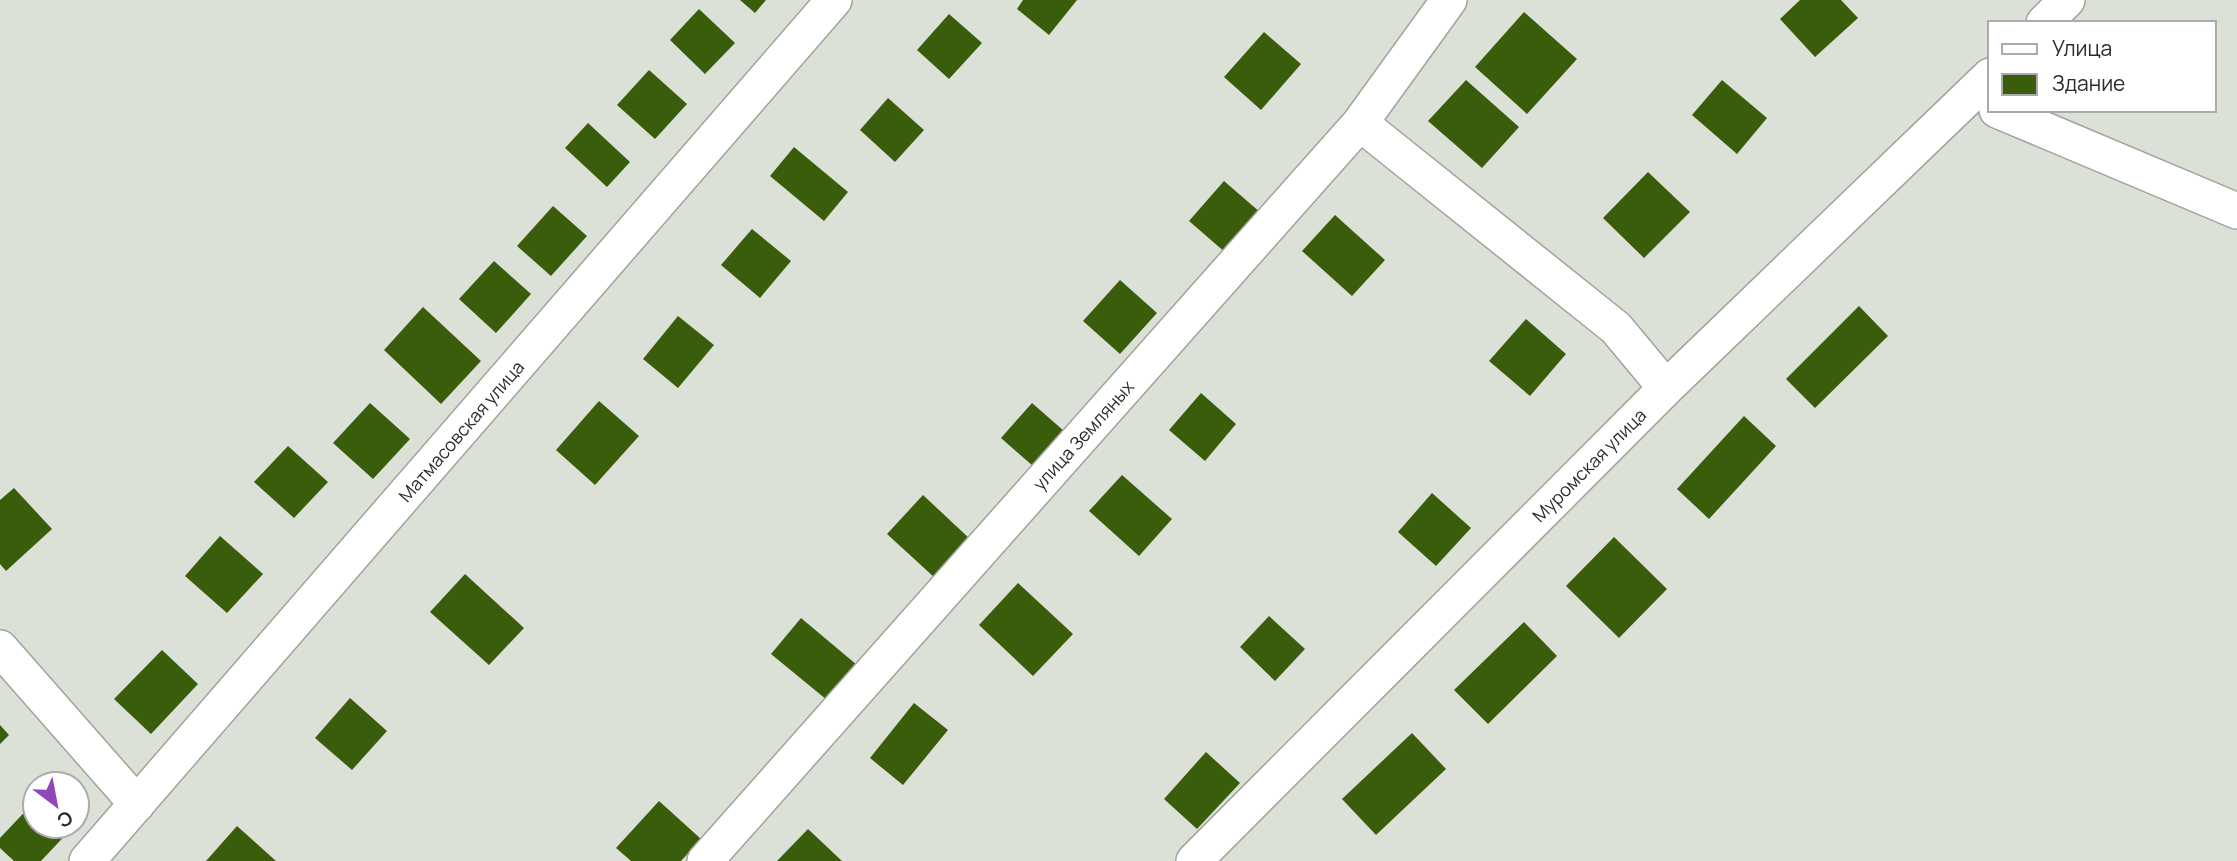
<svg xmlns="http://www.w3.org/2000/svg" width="2237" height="861" font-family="Manrope,sans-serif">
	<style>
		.building { fill: #395d0a }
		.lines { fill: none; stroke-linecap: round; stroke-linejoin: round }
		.minor-casing { stroke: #9fa49b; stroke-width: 38 }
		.minor { stroke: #fff; stroke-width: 35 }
		.labels { text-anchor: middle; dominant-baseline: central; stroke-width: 7; stroke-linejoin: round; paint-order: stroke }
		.street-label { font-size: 18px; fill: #2b2d2a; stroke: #fff }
	</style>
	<rect width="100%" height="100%" fill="#dbe1d7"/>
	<path class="building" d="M740,0H766L755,13Z
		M1023,0H1077L1049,35L1017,9Z
		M1800,0H1841L1858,18L1815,57L1780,19Z
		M699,9L735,43L705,74L670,40Z
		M1524,12L1577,59L1527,114L1475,67Z
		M949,14L982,43L949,79L917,50Z
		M1264,32L1301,64L1261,110L1224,77Z
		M649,70L687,104L655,139L617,105Z
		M1466,80L1519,127L1482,168L1428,121Z
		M1722,80L1767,118L1737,154L1692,115Z
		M888,98L924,130L895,162L860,130Z
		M588,123L630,162L607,187L565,148Z
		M794,147L848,192L824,221L770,176Z
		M1648,172L1690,212L1644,258L1603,218Z
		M1224,181L1261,213L1226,253L1189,221Z
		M553,206L587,236L551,276L517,246Z
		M1335,215L1385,260L1352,296L1302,251Z
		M752,229L791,261L760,298L721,265Z
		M494,261L531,294L496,333L459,299Z
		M1120,280L1157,313L1120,354L1083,321Z
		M1859,306L1888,336L1815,408L1786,379Z
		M423,307L481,361L441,404L384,350Z
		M678,316L714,345L678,388L643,359Z
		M1526,319L1566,354L1530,396L1489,361Z
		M1201,393L1236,424L1205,461L1169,430Z
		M599,401L639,436L595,485L556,450Z
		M370,403L410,439L373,479L333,443Z
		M1032,403L1064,431L1033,466L1001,438Z
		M1744,416L1776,446L1709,519L1677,489Z
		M288,446L328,482L294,518L254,482Z
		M1122,475L1172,519L1139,556L1089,511Z
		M14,488L52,529L6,571L0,564V500Z
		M1432,493L1471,528L1436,566L1398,532Z
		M923,495L970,539L935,578L887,534Z
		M220,536L263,574L227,613L185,576Z
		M1614,537L1667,589L1619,638L1566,586Z
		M465,574L524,628L489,665L430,612Z
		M1018,583L1073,634L1033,676L979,625Z
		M1269,616L1305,649L1275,681L1240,647Z
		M801,618L857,665L827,700L771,654Z
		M1524,622L1557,656L1488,724L1454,690Z
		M162,650L198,684L151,734L114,699Z
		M350,698L387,731L352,770L315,738Z
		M914,703L948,730L903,785L870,758Z
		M0,725L9,735L0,744Z
		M1412,733L1446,769L1376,835L1342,799Z
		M1206,752L1240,783L1197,829L1164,799Z
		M77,800L89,810L77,823Z
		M35,801V826H74L41,861H14L0,848V838Z
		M659,801L701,839L681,861H631L616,848Z
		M237,826L276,861H206Z
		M808,829L842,861H777Z"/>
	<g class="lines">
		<defs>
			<path id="minor" d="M2044,23L2067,0
				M1997,110L2237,211
				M1360,123L1616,328L1666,388
				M0,648L137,804
				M87,861L834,0
				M705,861L1360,123L1449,0
				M1194,861L1666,388L1990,76"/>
		</defs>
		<use href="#minor" class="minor-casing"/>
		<use href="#minor" class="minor"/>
	</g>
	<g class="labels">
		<g class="street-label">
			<text transform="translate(461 431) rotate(-49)">Матмасовская улица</text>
			<text transform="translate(1083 435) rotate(-48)">улица Земляных</text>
			<text transform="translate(1589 465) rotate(-45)">Муромская улица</text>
		</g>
	</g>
	<rect x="1988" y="21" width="228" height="91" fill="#ffffff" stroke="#aaabaa" stroke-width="2"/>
	<rect x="2002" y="44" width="35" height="10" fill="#ffffff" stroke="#aaabaa" stroke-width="2"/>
	<text x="2052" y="56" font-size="21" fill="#2b2d2a">Улица</text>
	<rect x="2002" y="74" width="35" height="21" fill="#395d0a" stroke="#aaabaa" stroke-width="2"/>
	<text x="2052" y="91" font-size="21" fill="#2b2d2a">Здание</text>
	<g transform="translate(56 805) rotate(148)"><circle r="33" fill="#ffffff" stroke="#aaabaa" stroke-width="2"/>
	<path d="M0-5L12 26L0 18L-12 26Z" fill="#9147b9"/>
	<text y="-10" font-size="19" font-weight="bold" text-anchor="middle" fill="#2b2d2a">С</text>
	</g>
</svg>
